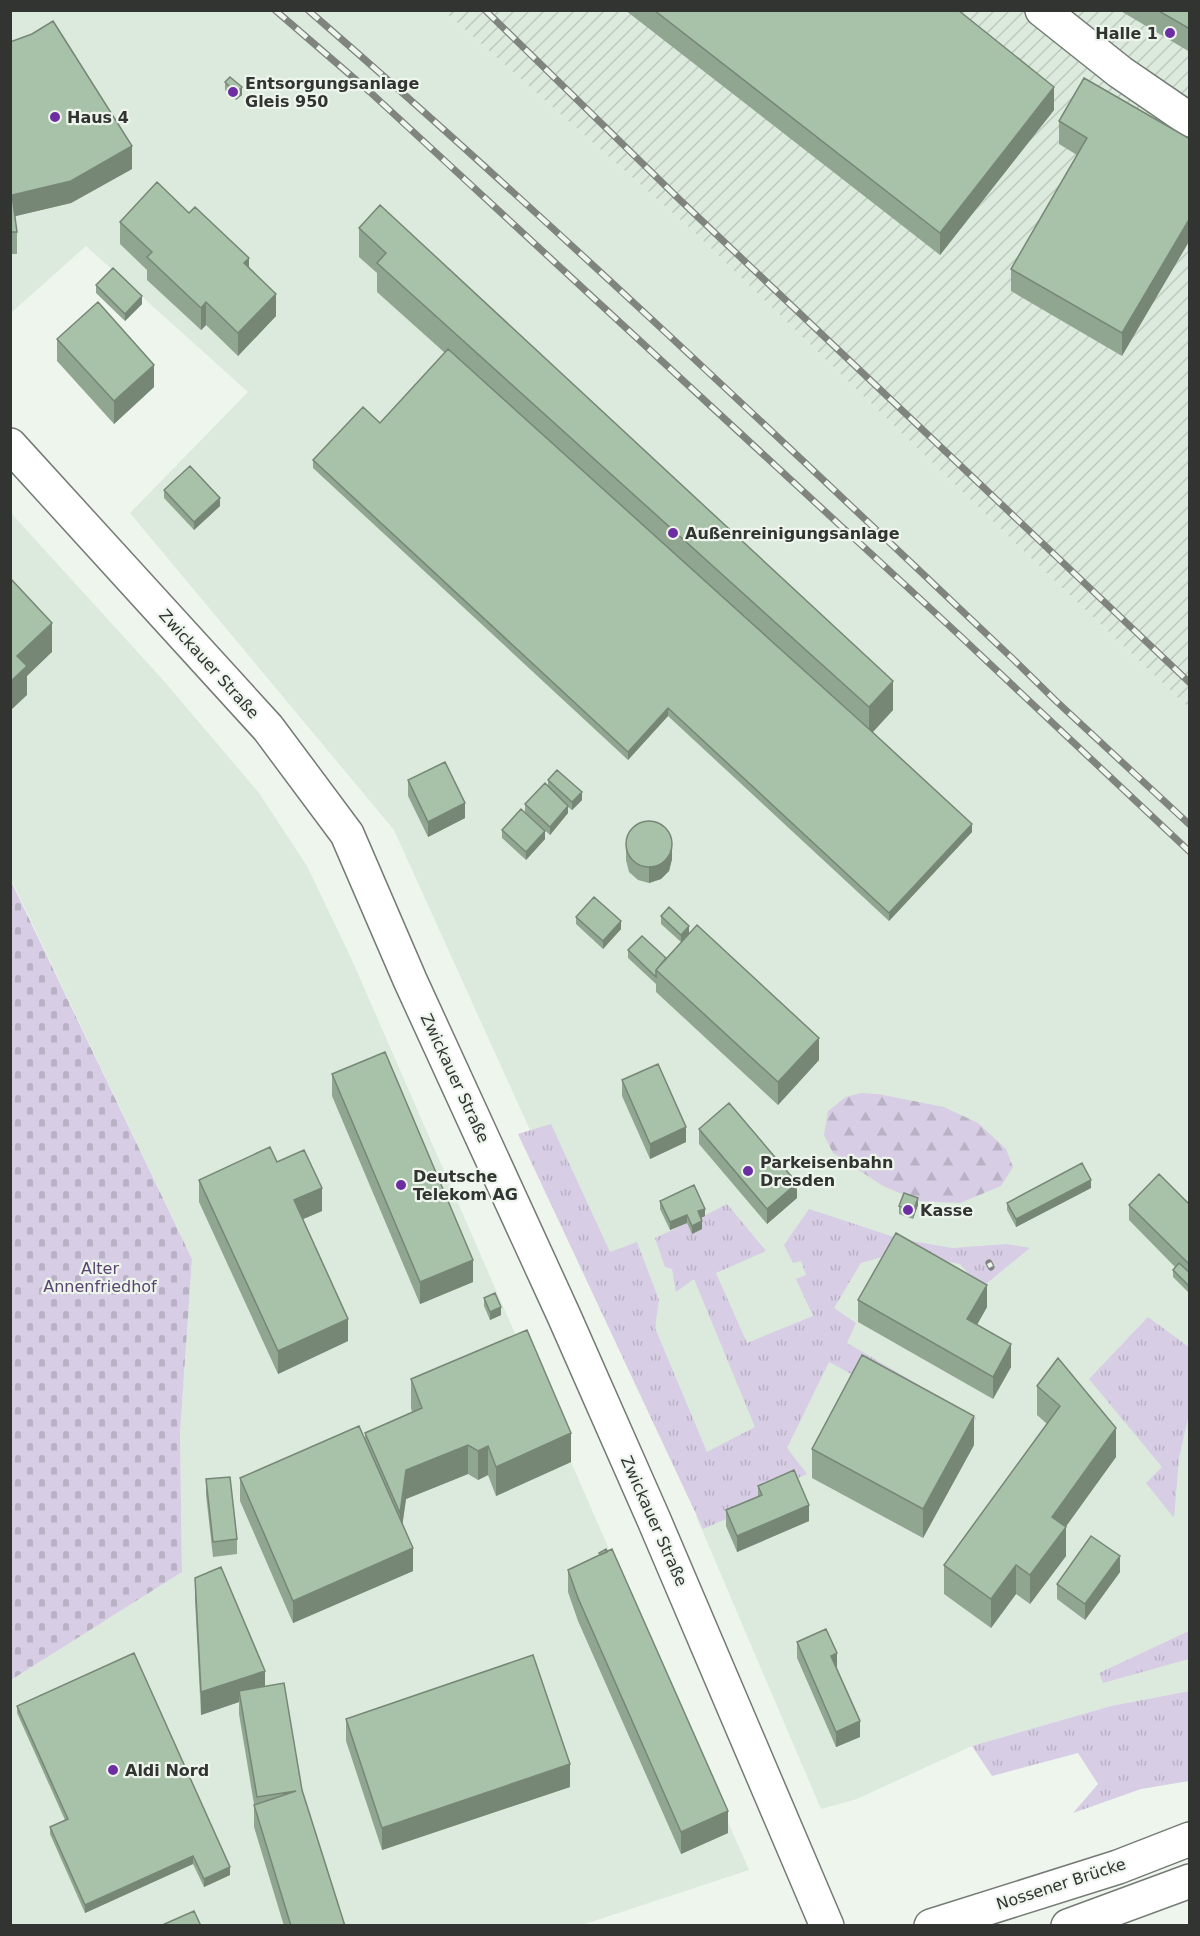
<svg xmlns="http://www.w3.org/2000/svg" width="1200" height="1936" font-family="'DejaVu Sans',sans-serif">
	<style>
		.built { fill: #dceadd }
		.industrial { fill: url(#industrial-furrows) }
		.grass { fill: url(#grass-tufts) }
		.forest { fill: url(#forest-firs) }
		.cemetery { fill: url(#cemetery-stones) }
		.lines { fill: none; stroke-linecap: round; stroke-linejoin: round }
		.street-casing { stroke: #747b75; stroke-width: 36 }
		.primary-casing { stroke: #747b75; stroke-width: 36 }
		.street { stroke: #fff; stroke-width: 33 }
		.primary { stroke: #fff; stroke-width: 33 }
		.rail-casing { stroke: #7f847f; stroke-width: 7 }
		.rail { stroke: #edf5ed; stroke-width: 4.5; stroke-dasharray: 14; stroke-linecap: butt }
		.wall { fill: #90a691 }
		.shaded-wall { fill: #768776 }
		.building { fill: #a8c1a9; stroke: #768776; stroke-width: 1.5 }
		.poi-dot { fill: #6d2ea3; stroke: #edf5ed; stroke-width: 2 }
		.labels { text-anchor: middle; dominant-baseline: central; stroke-width: 4.5; stroke-linejoin: round; paint-order: stroke }
		.poi-label { font-size: 16px; font-weight: bold; fill: #313431; stroke: #edf5ed; text-anchor: start }
		.street-label { font-size: 16px; fill: #313431; stroke: #edf5ed }
		.park-label { font-size: 16px; fill: #58446f; stroke: #edf5ed }
	</style>
	<defs>
		<pattern id="industrial-furrows" width="10" height="10" patternUnits="userSpaceOnUse" patternTransform="scale(1.5)"><rect width="10" height="10" fill="#dceadd"/><path d="M-1 1l2-2M0 10L10 0M9 11l2-2" fill="none" stroke="#bdc9be"/></pattern>
		<pattern id="grass-tufts" width="24" height="20" patternUnits="userSpaceOnUse" patternTransform="scale(1.5)"><rect width="24" height="20" fill="#d7cde4"/><path d="M3 7l-1-3M5 7V3M7 7l1-3M15 17l-1-3M17 17v-4M19 17l1-3" fill="none" stroke="#b9b1c4"/></pattern>
		<pattern id="forest-firs" width="22" height="20" patternUnits="userSpaceOnUse" patternTransform="scale(1.5)"><rect width="22" height="20" fill="#d7cde4"/><path d="M5 1l3.5 6h-7zM16 11l3.5 6h-7z" fill="#b9b1c4"/></pattern>
		<pattern id="cemetery-stones" width="16" height="16" patternUnits="userSpaceOnUse" patternTransform="scale(1.5)"><rect width="16" height="16" fill="#d7cde4"/><path d="M2 7V4a2 2 0 0 1 4 0v3zM10 15v-3a2 2 0 0 1 4 0v3z" fill="#b9b1c4"/></pattern>
	</defs>
	<rect width="100%" height="100%" fill="#edf5ed"/>
	<path class="built" d="M10,11H444L692,230L1034,561L1189,708V1691L1111,1706L972,1746L857,1799L821,1809L696,1516L703,1512L394,830L130,513L248,392L86,246L11,313Z
		M11,513L164,681L259,793L307,866L352,960L749,1870L582,1925H11V1680L182,1572L180,1433L192,1259L11,879Z"/>
	<path class="industrial" d="M444,11H1189V708L1034,561L692,230Z"/>
	<path class="grass" d="M551,1124L610,1252L637,1242L659,1300L655,1328L707,1452L755,1427L694,1279L676,1292L672,1269L665,1267L655,1238L687,1223L692,1234L702,1229L698,1219L727,1204L766,1251L716,1273L747,1343L813,1316L796,1279L806,1275L801,1261L793,1263L784,1245L809,1209L900,1239L952,1248L1007,1244L1030,1248L981,1288L960,1264L896,1253L861,1263L834,1308L856,1323L847,1343L976,1418L966,1436L829,1362L787,1448L807,1474L751,1499L754,1507L703,1529L518,1134Z
		M1148,1317L1189,1347V1414L1179,1458L1174,1518L1146,1483L1162,1467L1089,1379Z
		M1189,1631V1659L1103,1683L1099,1673Z
		M1189,1691V1781L1141,1789L1073,1813L1098,1784L1078,1753L992,1776L972,1746L1111,1706Z"/>
	<path class="forest" d="M861,1093L878,1094L944,1107L978,1123L1006,1149L1013,1167L1001,1186L960,1203L919,1201L883,1186L833,1153L824,1135L828,1111L846,1097Z"/>
	<path class="cemetery" d="M10,879L192,1259L180,1433L182,1572L11,1680Z"/>
	<g class="lines">
		<defs>
			<path id="street" d="M1042,10L1120,72L1190,120
				M10,445L268,728L347,834L410,980L564,1316L654,1520L827,1926"/>
			<path id="primary" d="M931,1926L1118,1867L1190,1839
				M1068,1926L1190,1881"/>
		</defs>
		<use href="#street" class="street-casing"/>
		<use href="#primary" class="primary-casing"/>
		<use href="#street" class="street"/>
		<use href="#primary" class="primary"/>
		<defs>
			<path id="rail" d="M275,10L370,92L957,633L1190,852
				M308,10C549,219 780,439 1012,658L1056,701L1190,825
				M485,10L680,200L1190,683
				M989,1263L991,1267"/>
		</defs>
		<use href="#rail" class="rail-casing"/>
		<use href="#rail" class="rail"/>
	</g>
	<path class="wall" d="M625,10H958L1054,110L940,255Z
		M1119,10H1190V52Z
		M10,42L132,169L71,203L15,216L17,232V254H10Z
		M225,82L242,95L236,100L225,90Z
		M1059,121L1190,139L1122,356L1011,291V269L1077,155L1059,144Z
		M189,213L249,267L276,316L238,356L206,325L201,330L147,280V270L120,244V222Z
		M359,228L893,710L873,732L972,832L889,921L668,716L628,760L313,468V460L380,423L445,353L377,292V273L359,257Z
		M96,285L142,304L125,321L96,293Z
		M57,339L154,387L114,424L57,361Z
		M164,490L220,506L194,530L164,498Z
		M408,780L465,818L428,837L408,796Z
		M548,780L582,800L572,810L568,807V813L550,835L525,812V804L548,786Z
		M502,830L545,839L526,860L502,838Z
		M626,845L672,859L669,871L661,879L649,883L638,880L629,872L626,860Z
		M661,916L689,933L819,1060L778,1105L656,992V984L628,958V950L666,958L681,942L661,924Z
		M576,917L621,929L603,949L576,924Z
		M332,1074L473,1282L420,1304L332,1096Z
		M622,1080L686,1142L650,1159L622,1096Z
		M699,1129L797,1198L767,1224L699,1144Z
		M277,1162L322,1211L303,1219L348,1341L278,1374L199,1202V1180Z
		M1091,1188L1016,1227L1007,1210V1203Z
		M660,1201L705,1216L701,1218L702,1229L692,1234L687,1223L670,1230L660,1209Z
		M918,1205L913,1219L899,1214V1206Z
		M1129,1205H1190V1294L1173,1277V1270L1175,1267L1129,1220Z
		M484,1298L501,1315L490,1320L484,1306Z
		M858,1300L987,1307L977,1325L1011,1367L993,1399L858,1322Z
		M411,1379L571,1462L496,1496L488,1475L478,1480L468,1474L406,1499L402,1525L413,1571L293,1623L240,1501V1478L365,1440V1433L412,1412L411,1408Z
		M1037,1386L1116,1457L1065,1527L1066,1556L1030,1604L1016,1594L991,1628L944,1594V1565L1047,1424L1037,1415Z
		M974,1445L923,1538L812,1478V1449Z
		M206,1479L237,1539V1554L213,1557L206,1495Z
		M758,1486L809,1521L737,1552L726,1526V1510L758,1497Z
		M599,1553L728,1833L681,1854L578,1621L568,1592V1570L599,1555Z
		M1120,1572L1085,1620L1057,1599V1584Z
		M195,1578L265,1686L302,1790L345,1926H284L254,1827V1804L239,1714V1702L201,1715L195,1600Z
		M797,1642L837,1668L860,1737L836,1747L797,1658Z
		M17,1706L230,1875L204,1887L193,1864L85,1913L50,1834V1827L65,1820L17,1713Z
		M346,1719L570,1787L382,1850L346,1741Z"/>
	<path class="shaded-wall" d="M242,87V95L236,100V93Z
		M1054,87V110L940,255V233Z
		M132,146V169L71,203L12,217V195Z
		M1190,218V240L1122,356V333Z
		M249,258V280L244,263Z
		M276,294V316L238,356V333Z
		M142,296V304L125,321V314Z
		M206,302V325L201,330V308Z
		M154,365V387L114,424V401Z
		M220,498V506L194,530V522Z
		M52,623V652L27,676V695L10,711V682L17,656Z
		M893,681V710L869,736V707Z
		M668,708V716L628,760V752Z
		M582,792V800L572,810V802Z
		M465,803V818L428,837V822Z
		M568,806V813L550,835V827Z
		M972,824V832L889,921V913Z
		M545,831V839L526,860V852Z
		M672,844V859L669,871L661,879L649,883V867Z
		M621,921V929L603,949V941Z
		M689,926V934L681,942V935Z
		M819,1038V1060L778,1105V1082Z
		M686,1127V1142L650,1159V1144Z
		M1091,1180V1188L1016,1227V1219Z
		M797,1183V1198L767,1224V1209Z
		M322,1188V1211L294,1223V1200Z
		M918,1198V1205L913,1219V1211Z
		M705,1209V1216L698,1219V1211Z
		M687,1215V1223L670,1230V1222Z
		M702,1221V1229L692,1234V1226Z
		M473,1260V1282L420,1304V1282Z
		M987,1285V1307L967,1342V1319Z
		M501,1307V1315L490,1320V1312Z
		M348,1319V1341L278,1374V1351Z
		M1011,1344V1367L993,1399V1377Z
		M974,1416V1445L923,1538V1509Z
		M1116,1428V1457L1052,1546V1517Z
		M571,1433V1462L496,1496V1467Z
		M468,1445V1474L406,1499L400,1542V1513L406,1470Z
		M488,1446V1475L478,1480V1451Z
		M809,1505V1521L737,1552V1536Z
		M1066,1527V1556L1030,1604V1575Z
		M413,1548V1571L293,1623V1601Z
		M1120,1556V1572L1085,1620V1604Z
		M1016,1565V1594L991,1628V1599Z
		M837,1653V1668L831,1671V1656Z
		M265,1671V1693L239,1691V1702L201,1715V1692Z
		M860,1721V1737L836,1747V1732Z
		M570,1764V1787L382,1850V1828Z
		M728,1811V1833L681,1854V1832Z
		M193,1856V1864L85,1913V1905Z
		M230,1867V1875L204,1887V1879Z"/>
	<path class="building" d="M654,10H958L1054,87L940,233Z
		M1157,10H1190V29Z
		M53,21L132,146L71,181L12,195L17,232H10V42L32,34Z
		M230,77L242,87L236,93L225,82Z
		M1084,78L1190,139V218L1122,333L1011,269L1087,138L1059,121Z
		M157,182L189,213L195,207L249,258L244,263L276,294L238,333L206,302L201,308L147,257L152,252L120,222Z
		M380,205L893,681L869,707L377,263L386,253L359,228Z
		M113,268L142,296L125,314L96,285Z
		M98,302L154,365L114,401L57,339Z
		M448,349L869,729L972,824L889,913L668,708L628,752L313,460L363,407L380,423Z
		M190,466L220,498L194,522L164,490Z
		M10,578L52,623L17,656L27,666L10,682Z
		M445,762L465,803L428,822L408,780Z
		M557,770L582,792L572,802L548,780Z
		M545,783L568,806L550,827L525,804Z
		M521,809L545,831L526,852L502,830Z
		M626 844a23 23 0 1 1 46 0a23 23 0 1 1-46 0Z
		M594,897L621,921L603,941L576,917Z
		M669,907L689,926L681,935L661,916Z
		M697,925L819,1038L778,1082L656,970Z
		M642,936L666,958L656,970V977L628,950Z
		M385,1052L473,1260L420,1282L332,1074Z
		M658,1064L686,1127L650,1144L622,1080Z
		M729,1103L797,1183L767,1209L699,1129Z
		M270,1147L277,1162L304,1150L322,1188L294,1200L348,1319L278,1351L199,1180Z
		M1082,1163L1091,1180L1016,1219L1007,1203Z
		M1159,1174L1190,1205V1265L1129,1205Z
		M694,1185L705,1209L698,1211L702,1221L692,1226L687,1215L670,1222L660,1201Z
		M904,1193L918,1198L913,1211L899,1206Z
		M896,1233L987,1285L967,1319L1011,1344L993,1377L858,1300Z
		M1179,1263L1190,1273V1287L1173,1270Z
		M495,1293L501,1307L490,1312L484,1298Z
		M527,1330L571,1433L496,1467L488,1446L478,1451L468,1445L406,1470L400,1513L365,1433L422,1408L411,1379Z
		M862,1355L974,1416L923,1509L812,1449Z
		M1058,1358L1116,1428L1052,1517L1066,1527L1030,1575L1016,1565L991,1599L944,1565L1060,1406L1037,1386Z
		M359,1426L413,1548L293,1601L240,1478Z
		M794,1470L809,1505L737,1536L726,1510L762,1495L758,1486Z
		M230,1477L237,1539L213,1542L206,1479Z
		M1091,1536L1120,1556L1085,1604L1057,1584Z
		M606,1549L607,1552L600,1555L599,1553Z
		M612,1549L728,1811L681,1832L578,1598L568,1570Z
		M221,1567L265,1671L201,1692L195,1578Z
		M826,1629L837,1653L831,1656L860,1721L836,1732L797,1642Z
		M134,1653L230,1867L204,1879L193,1856L85,1905L50,1827L68,1819L17,1706Z
		M533,1655L570,1764L382,1828L346,1719Z
		M284,1683L302,1790L345,1926H291L254,1805L296,1791L257,1797L239,1691Z
		M194,1911L201,1926H160Z"/>
	<g class="poi-dot">
		<circle cx="1170" cy="33" r="6"/>
		<circle cx="233" cy="92" r="6"/>
		<circle cx="55" cy="117" r="6"/>
		<circle cx="673" cy="533" r="6"/>
		<circle cx="748" cy="1171" r="6"/>
		<circle cx="401" cy="1185" r="6"/>
		<circle cx="908" cy="1210" r="6"/>
		<circle cx="113" cy="1770" r="6"/>
	</g>
	<g class="labels">
		<g class="poi-label">
			<text x="1158" y="33" text-anchor="end">Halle 1</text>
			<text x="245" y="83">Entsorgungsanlage<tspan x="245" dy="18">Gleis 950</tspan></text>
			<text x="67" y="117">Haus 4</text>
			<text x="685" y="533">Außenreinigungsanlage</text>
			<text x="760" y="1162">Parkeisenbahn<tspan x="760" dy="18">Dresden</tspan></text>
			<text x="413" y="1176">Deutsche<tspan x="413" dy="18">Telekom AG</tspan></text>
			<text x="920" y="1210">Kasse</text>
			<text x="125" y="1770">Aldi Nord</text>
		</g>
		<g class="street-label">
			<text transform="translate(209 664) rotate(48)">Zwickauer Straße</text>
			<text transform="translate(455 1078) rotate(65)">Zwickauer Straße</text>
			<text transform="translate(654 1521) rotate(66)">Zwickauer Straße</text>
			<text transform="translate(1061 1884) rotate(-18)">Nossener Brücke</text>
		</g>
		<g class="park-label">
			<text x="100" y="1268">Alter<tspan x="100" dy="18">Annenfriedhof</tspan></text>
		</g>
	</g>
	<rect width="1200" height="1936" fill="none" stroke="#313431" stroke-width="24"/>
</svg>
